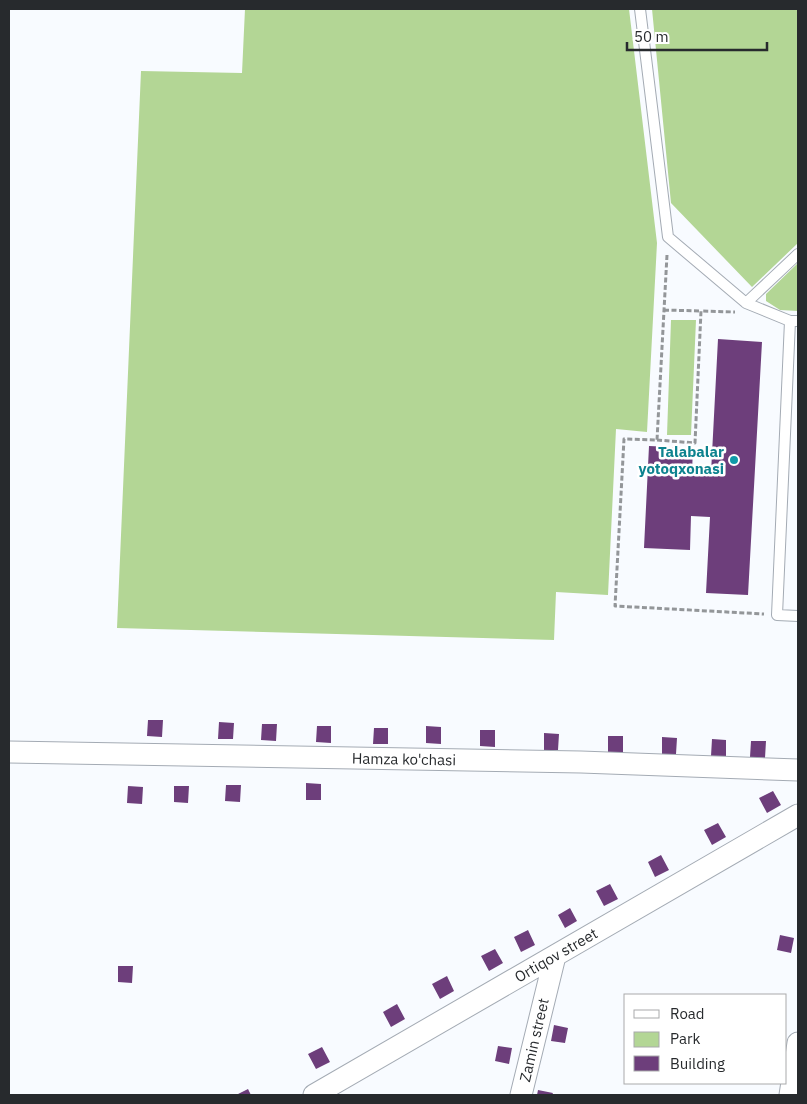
<svg xmlns="http://www.w3.org/2000/svg" width="807" height="1104" font-family="'IBM Plex Sans',sans-serif">
	<style>
		.green { fill: #b3d695 }
		.building { fill: #6d3e7b }
		.lines { fill: none; stroke-linecap: round; stroke-linejoin: round }
		.service-casing { stroke: #a4abb4; stroke-width: 12 }
		.minor-casing { stroke: #a4abb4; stroke-width: 23 }
		.path { stroke: #939699; stroke-width: 3; stroke-dasharray: 5 2.5; stroke-linecap: butt }
		.service { stroke: #fff; stroke-width: 10 }
		.minor { stroke: #fff; stroke-width: 21 }
		.culture-dot { fill: #0f9aa8; stroke: #fff; stroke-width: 2 }
		.labels { text-anchor: middle; dominant-baseline: central; stroke-width: 5; stroke-linejoin: round; paint-order: stroke }
		.culture-label { font-size: 15px; font-weight: bold; fill: #0d838f; stroke: #fff; text-anchor: end }
		.street-label { font-size: 15px; fill: #272a2d; stroke: #fff }
	</style>
	<rect width="100%" height="100%" fill="#f8fbff"/>
	<path class="green" d="M245,9H629L657,243L647,432L616,429L608,595L556,592L554,640L117,628L141,71L242,73Z
		M652,9H798V243L752,287L671,203Z
		M798,263V311L780,310L766,301V294Z
		M671,320H696L691,435H667Z"/>
	<path class="building" d="M718,339L762,342L748,595L706,593L710,517L691,516L690,550L644,548L649,446L693,448L692,472L711,473Z
		M148,720H163L162,737L147,736Z
		M219,722L234,723L233,739H218Z
		M262,724H277L276,741L261,740Z
		M317,726H331V743L316,742Z
		M426,726L441,727V744L426,743Z
		M374,728H388V744H373Z
		M480,730H495V747L480,746Z
		M544,733L559,734L558,750H544Z
		M608,736H623V753H608Z
		M662,737L677,738L676,754H662Z
		M712,739L726,740V756H711Z
		M751,741H766L765,758L750,757Z
		M306,783L321,784V800H306Z
		M226,785H241L240,802L225,801Z
		M128,786L143,787L142,804L127,803Z
		M174,786H189L188,803L174,802Z
		M773,791L781,805L767,813L759,798Z
		M718,823L726,837L712,845L704,830Z
		M661,855L669,870L655,877L648,862Z
		M610,884L618,899L604,906L596,891Z
		M570,908L577,921L565,928L558,915Z
		M528,930L535,945L521,952L514,937Z
		M780,935L794,938L791,953L777,950Z
		M495,949L503,963L489,971L481,956Z
		M118,966H133L132,983L118,982Z
		M447,976L454,991L440,999L432,984Z
		M397,1004L405,1019L391,1027L383,1012Z
		M554,1025L568,1028L565,1043L551,1041Z
		M498,1046L512,1048L509,1064L495,1061Z
		M322,1047L330,1062L316,1069L308,1054Z
		M248,1089L251,1095H236Z
		M538,1090L553,1093L552,1095H537Z"/>
	<g class="lines">
		<defs>
			<path id="service" d="M640,9L668,237L746,303L798,254
				M746,303L790,321H798
				M790,321L777,615L798,616"/>
			<path id="minor" d="M9,752L581,762L798,770
				M314,1095L798,815
				M521,1095L555,956
				M790,1095L798,1043"/>
		</defs>
		<use href="#service" class="service-casing"/>
		<use href="#minor" class="minor-casing"/>
		<path class="path" d="M667,255L657,440L624,439L615,606L764,614
			M664,310L701,311
			M657,440L695,443L701,311L735,312"/>
		<use href="#service" class="service"/>
		<use href="#minor" class="minor"/>
	</g>
	<circle class="culture-dot" cx="734" cy="460" r="5"/>
	<g class="labels">
		<g class="culture-label">
			<text x="724" y="451">Talabalar<tspan x="724" dy="17">yotoqxonasi</tspan></text>
		</g>
		<g class="street-label">
			<text transform="translate(404 759) rotate(1)">Hamza ko'chasi</text>
			<text transform="translate(556 955) rotate(-30)">Ortiqov street</text>
			<text transform="translate(534 1040) rotate(-77)">Zamin street</text>
		</g>
	</g>
	<rect width="807" height="1104" fill="none" stroke="#272a2d" stroke-width="20"/>
	<rect x="624" y="994" width="162" height="90" fill="#ffffff" stroke="#a9aaab"/>
	<rect x="634" y="1010" width="25" height="8" fill="#ffffff" stroke="#a9aaab"/>
	<text x="670" y="1019" font-size="15" fill="#272a2d">Road</text>
	<rect x="634" y="1032" width="25" height="15" fill="#b3d695" stroke="#a9aaab"/>
	<text x="670" y="1044" font-size="15" fill="#272a2d">Park</text>
	<rect x="634" y="1056" width="25" height="15" fill="#6d3e7b" stroke="#a9aaab"/>
	<text x="670" y="1069" font-size="15" fill="#272a2d">Building</text>
	<path d="M627 42v8h140v-8" fill="none" stroke="#272a2d" stroke-width="2.5"/>
	<text x="634" y="42" font-size="15" fill="#272a2d" stroke="#ffffff" stroke-width="4" paint-order="stroke">50 m</text>
</svg>
